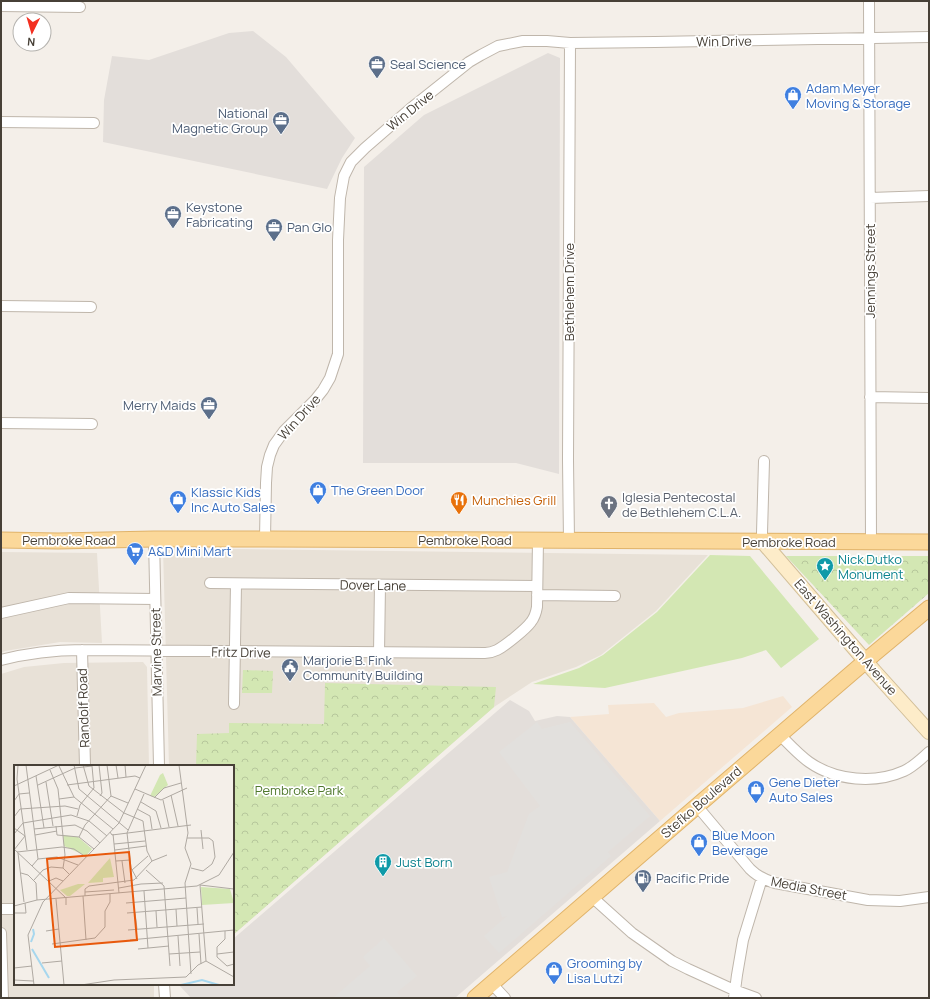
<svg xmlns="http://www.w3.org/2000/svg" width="930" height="999" font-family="Manrope,sans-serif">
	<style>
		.residential { fill: #e8e1d7 }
		.commercial { fill: #f5e5d5 }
		.industrial { fill: #e3deda }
		.grass { fill: #d3e7b3 }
		.park { fill: url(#park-crowns) }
		.parking { fill: #e2e0dd }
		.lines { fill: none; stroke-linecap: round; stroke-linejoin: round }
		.street-casing { stroke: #bfb6ab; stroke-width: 12 }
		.secondary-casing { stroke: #d2bf99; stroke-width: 16 }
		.primary-casing { stroke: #e0b36a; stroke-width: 17 }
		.street { stroke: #fff; stroke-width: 10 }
		.secondary { stroke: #fdecc9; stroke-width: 14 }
		.primary { stroke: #fbd89a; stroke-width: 15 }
		.labels { text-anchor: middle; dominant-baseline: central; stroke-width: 3.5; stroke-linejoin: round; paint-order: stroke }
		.street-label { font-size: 13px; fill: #474037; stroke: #fff }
		.service-label { font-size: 13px; fill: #4e5e75; stroke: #fff; text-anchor: start }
		.shop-label { font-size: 13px; fill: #366cbe; stroke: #fff; text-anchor: start }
		.worship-label { font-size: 13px; fill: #5b616d; stroke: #fff; text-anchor: start }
		.food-label { font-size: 13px; fill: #c56008; stroke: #fff; text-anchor: start }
		.culture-label { font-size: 13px; fill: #0d838f; stroke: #fff; text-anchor: start }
		.park-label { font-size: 13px; fill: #4f782c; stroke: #fff }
		.inset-river { fill: none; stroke: #a7d7ee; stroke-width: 2 }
		.inset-road { fill: none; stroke: #afa9a2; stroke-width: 1 }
		.view { fill: #e8590c; fill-opacity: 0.15; stroke: #e8590c; stroke-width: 2 }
		.inset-edge { fill: none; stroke: #474037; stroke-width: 2 }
	</style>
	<defs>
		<pattern id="park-crowns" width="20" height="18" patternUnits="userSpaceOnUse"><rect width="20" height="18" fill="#d3e7b3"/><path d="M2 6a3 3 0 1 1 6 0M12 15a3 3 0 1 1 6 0" fill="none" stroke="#b6c79b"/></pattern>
	</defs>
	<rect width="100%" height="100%" fill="#f4efe9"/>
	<path class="residential" d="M163,548L708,555L656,611L601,655L576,667L532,682L494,707L233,935V766H169Z
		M1,552L97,553L102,643L60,642L5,651L1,653Z
		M143,662L147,667L149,766H15V984H154V998H1V674L24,667L64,663Z"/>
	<path class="commercial" d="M783,696L792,707L660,821L570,717L609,714L608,705L654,703L666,717L679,713L743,708Z"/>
	<path class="industrial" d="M253,31L286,57L355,138L342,158L327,189L103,142L104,100L112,56L149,60L229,33Z
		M548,53L560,58L559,474L516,463H363L364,167L424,115Z
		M510,700L529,711L535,721L557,716L570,717L660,821L455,998H191L179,985L181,984H233V939Z"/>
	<path class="grass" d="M710,555L750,556L819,639L781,668L766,650L742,658L605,688L533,684L579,668L603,655L657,612Z"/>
	<path class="park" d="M786,556H929V593L869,645Z
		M243,670L273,671L272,693H242Z
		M325,683L496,687L494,707L233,935V876L234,875V860L233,859V766H196L197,734L229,733V723L324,724Z"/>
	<path class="parking" d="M537,722L542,729L570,722L650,816L608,852L611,856L499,953L484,936L507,916L502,917L489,877L507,872L529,814L540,806L499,752Z
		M384,938L417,976L397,992L402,998H333L370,966L363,957Z"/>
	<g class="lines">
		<defs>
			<path id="street" d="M869,1L871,542
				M1,6L80,7
				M1,122L94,123
				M870,198L929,196
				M1,306L91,307
				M870,397L929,398
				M1,423L92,424
				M154,539L159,766
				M265,539L266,483L267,467L270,455L274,445L284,431L315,400L323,390L330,378L338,354V240L340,198L344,176L351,162L365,148L410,109L469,62L481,55L498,46L523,41H547L570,43L655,42L929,37
				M569,541L568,460L570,43
				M763,542L762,533L764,461
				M210,583L537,586
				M537,595L615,596
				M1,613L69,598L155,599
				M82,650L85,766
				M379,653L380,585
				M1,660C28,653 54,650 82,650L485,653C489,653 493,652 497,650C505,646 526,629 531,622C535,617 536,613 537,607L538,540
				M234,704L236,584
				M780,735C789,744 799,755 809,762C836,781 875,784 904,771C913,767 921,759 929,752
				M697,806L750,869C757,876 765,880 775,883L868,900L900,901L929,897
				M592,897L632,933L672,961L688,969L734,990L756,998
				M1,909H15
				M1,933L3,998
				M164,984L165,998
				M492,984L505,998
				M734,998L737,975L743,940L762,878"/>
			<path id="secondary" d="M763,542L874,671L929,732"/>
			<path id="primary" d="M1,540L58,541L154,539H265L929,542
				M475,998L697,806L875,653L929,608"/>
		</defs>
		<use href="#street" class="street-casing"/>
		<use href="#secondary" class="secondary-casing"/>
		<use href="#primary" class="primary-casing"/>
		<use href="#street" class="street"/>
		<use href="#secondary" class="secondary"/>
		<use href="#primary" class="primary"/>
	</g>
	<defs>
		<symbol id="office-pin" viewBox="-11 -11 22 30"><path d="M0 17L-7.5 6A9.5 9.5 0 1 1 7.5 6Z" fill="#5c6f8a" stroke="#fff"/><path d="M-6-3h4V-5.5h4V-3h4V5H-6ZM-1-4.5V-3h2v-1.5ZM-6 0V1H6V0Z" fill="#fff"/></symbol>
		<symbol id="shop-pin" viewBox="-11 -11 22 30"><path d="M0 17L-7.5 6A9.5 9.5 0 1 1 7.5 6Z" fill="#3f7fe0" stroke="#fff"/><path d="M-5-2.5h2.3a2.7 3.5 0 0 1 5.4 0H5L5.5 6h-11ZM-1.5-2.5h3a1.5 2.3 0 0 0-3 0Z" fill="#fff"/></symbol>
		<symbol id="restaurant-pin" viewBox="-11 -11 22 30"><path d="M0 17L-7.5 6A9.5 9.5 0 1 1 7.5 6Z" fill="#e8710a" stroke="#fff"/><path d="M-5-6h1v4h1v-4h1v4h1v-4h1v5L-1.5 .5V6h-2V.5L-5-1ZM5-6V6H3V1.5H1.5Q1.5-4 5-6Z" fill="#fff"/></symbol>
		<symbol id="church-pin" viewBox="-11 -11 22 30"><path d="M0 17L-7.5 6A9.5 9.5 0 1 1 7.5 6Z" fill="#6b7280" stroke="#fff"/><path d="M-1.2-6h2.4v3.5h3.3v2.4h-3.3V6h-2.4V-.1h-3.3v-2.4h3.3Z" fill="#fff"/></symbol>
		<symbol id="supermarket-pin" viewBox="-11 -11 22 30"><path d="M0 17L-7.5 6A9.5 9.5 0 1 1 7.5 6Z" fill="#3f7fe0" stroke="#fff"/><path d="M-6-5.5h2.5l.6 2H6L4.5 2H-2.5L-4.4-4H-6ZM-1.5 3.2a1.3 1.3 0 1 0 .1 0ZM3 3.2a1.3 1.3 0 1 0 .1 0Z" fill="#fff"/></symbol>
		<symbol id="sight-pin" viewBox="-11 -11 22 30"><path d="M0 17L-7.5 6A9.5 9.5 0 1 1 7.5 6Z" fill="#0f9aa8" stroke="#fff"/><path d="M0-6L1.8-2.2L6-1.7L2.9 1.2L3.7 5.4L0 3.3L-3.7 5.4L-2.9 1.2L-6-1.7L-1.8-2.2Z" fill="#fff"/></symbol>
		<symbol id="civic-pin" viewBox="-11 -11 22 30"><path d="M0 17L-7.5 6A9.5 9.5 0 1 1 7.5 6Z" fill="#5c6f8a" stroke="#fff"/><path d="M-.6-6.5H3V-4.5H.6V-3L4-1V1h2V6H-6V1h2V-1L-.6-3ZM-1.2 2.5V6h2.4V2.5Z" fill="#fff"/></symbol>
		<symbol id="building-pin" viewBox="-11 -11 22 30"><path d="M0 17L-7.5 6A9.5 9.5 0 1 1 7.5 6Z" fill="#0f9aa8" stroke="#fff"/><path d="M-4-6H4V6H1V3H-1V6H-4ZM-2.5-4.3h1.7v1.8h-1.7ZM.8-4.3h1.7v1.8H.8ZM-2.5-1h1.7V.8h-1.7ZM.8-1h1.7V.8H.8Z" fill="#fff"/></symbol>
		<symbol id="fuel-pin" viewBox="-11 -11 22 30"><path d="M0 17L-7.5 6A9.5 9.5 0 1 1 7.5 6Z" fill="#5c6f8a" stroke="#fff"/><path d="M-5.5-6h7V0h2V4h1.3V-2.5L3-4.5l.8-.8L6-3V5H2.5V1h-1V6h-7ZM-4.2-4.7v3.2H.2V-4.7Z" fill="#fff"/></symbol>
	</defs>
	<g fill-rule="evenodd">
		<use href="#office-pin" x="367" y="54" width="20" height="27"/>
		<use href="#shop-pin" x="783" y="85" width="20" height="27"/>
		<use href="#office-pin" x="271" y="110" width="20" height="27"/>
		<use href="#office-pin" x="163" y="204" width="20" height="27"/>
		<use href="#office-pin" x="264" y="217" width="20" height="27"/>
		<use href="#office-pin" x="199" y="395" width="20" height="27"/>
		<use href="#shop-pin" x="308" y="480" width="20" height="27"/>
		<use href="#shop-pin" x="168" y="489" width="20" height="27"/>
		<use href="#restaurant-pin" x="449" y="490" width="20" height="27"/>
		<use href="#church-pin" x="599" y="494" width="20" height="27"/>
		<use href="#supermarket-pin" x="125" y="541" width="20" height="27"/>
		<use href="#sight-pin" x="815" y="556" width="20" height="27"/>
		<use href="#civic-pin" x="280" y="657" width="20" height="27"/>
		<use href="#shop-pin" x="746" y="779" width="20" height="27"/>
		<use href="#shop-pin" x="689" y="832" width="20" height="27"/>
		<use href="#building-pin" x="373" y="852" width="20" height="27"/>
		<use href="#fuel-pin" x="633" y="868" width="20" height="27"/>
		<use href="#shop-pin" x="544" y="960" width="20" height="27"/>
	</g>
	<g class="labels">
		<g class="street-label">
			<text transform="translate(724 41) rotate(-1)">Win Drive</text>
			<text transform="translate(410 110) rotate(-39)">Win Drive</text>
			<text transform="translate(870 271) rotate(-90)">Jennings Street</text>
			<text transform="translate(569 292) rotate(-90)">Bethlehem Drive</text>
			<text transform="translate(299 417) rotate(-48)">Win Drive</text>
			<text x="69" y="540">Pembroke Road</text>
			<text x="465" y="540">Pembroke Road</text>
			<text x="789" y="542">Pembroke Road</text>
			<text transform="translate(373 585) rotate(1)">Dover Lane</text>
			<text transform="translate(846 637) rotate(49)">East Washington Avenue</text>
			<text transform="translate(156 652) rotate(-91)">Marvine Street</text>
			<text transform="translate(241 652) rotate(1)">Fritz Drive</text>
			<text transform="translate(83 708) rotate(-92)">Randolf Road</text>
			<text transform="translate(701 802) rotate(-41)">Stefko Boulevard</text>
			<text transform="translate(809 888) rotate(11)">Media Street</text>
		</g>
		<g class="service-label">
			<text x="390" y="64">Seal Science</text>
			<text x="268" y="113" text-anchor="end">National<tspan x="268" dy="15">Magnetic Group</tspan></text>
			<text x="186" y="207">Keystone<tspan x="186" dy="15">Fabricating</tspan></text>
			<text x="287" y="227">Pan Glo</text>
			<text x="196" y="405" text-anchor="end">Merry Maids</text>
			<text x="303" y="660">Marjorie B. Fink<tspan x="303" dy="15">Community Building</tspan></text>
			<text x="656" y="878">Pacific Pride</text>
		</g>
		<g class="shop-label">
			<text x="806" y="88">Adam Meyer<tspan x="806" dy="15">Moving &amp; Storage</tspan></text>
			<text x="331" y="490">The Green Door</text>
			<text x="191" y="492">Klassic Kids<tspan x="191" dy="15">Inc Auto Sales</tspan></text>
			<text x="148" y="551">A&amp;D Mini Mart</text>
			<text x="769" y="782">Gene Dieter<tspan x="769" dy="15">Auto Sales</tspan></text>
			<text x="712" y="835">Blue Moon<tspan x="712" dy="15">Beverage</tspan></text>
			<text x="567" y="963">Grooming by<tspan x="567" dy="15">Lisa Lutzi</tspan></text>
		</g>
		<g class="worship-label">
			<text x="622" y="497">Iglesia Pentecostal<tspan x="622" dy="15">de Bethlehem C.L.A.</tspan></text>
		</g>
		<g class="food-label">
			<text x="472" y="500">Munchies Grill</text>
		</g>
		<g class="culture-label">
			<text x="838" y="559">Nick Dutko<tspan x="838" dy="15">Monument</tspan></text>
			<text x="396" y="862">Just Born</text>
		</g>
		<g class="park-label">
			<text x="299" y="790">Pembroke Park</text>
		</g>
	</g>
	<g transform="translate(14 765)">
		<rect width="220" height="220" fill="#f4efe9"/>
		<path d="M64,119H71L56,131H53L46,125Z" fill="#d3e7b3"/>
		<path d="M149,8L154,20L140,32L136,31L146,10ZM49,70L64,72L78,84L72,91L50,81ZM96,93L100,112L89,113V117L74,118ZM187,122L216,124L220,138L188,140Z" fill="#d3e7b3"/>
		<path class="inset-river" d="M17,177L20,169L19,164M18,184L35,213M167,220L188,215L205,220"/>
		<path class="inset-road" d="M4,0L3,14L13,85M12,0L24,94M60,0L65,24L114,65M69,0L75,21L110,48L129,56L133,86L138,96M85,0L88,28L86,31M93,0L97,31M102,0L104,13M111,0L112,12M165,0L174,68L171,83L177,99L171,118L177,209M45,1L60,32L99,64M36,5L44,24L51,90L49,103M22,11L30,63M32,17L39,61M24,20L61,3L78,1M53,20L121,11L126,13M0,21L45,0M121,24L147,35L173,23M157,30L164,61M97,31L114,38M140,33L150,23L167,18M45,34L60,32M149,35L155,62M0,36L5,29L15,28M127,37L142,46L147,63M123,44L136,51L138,64M63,51L66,40L80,23L78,1M0,52L6,44L51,41L64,44M42,61L43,70L65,72L80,84M0,63L11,71L0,85M20,64L61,60L73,66L86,78M187,65L189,84M96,67L98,70L177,60M0,69L9,58L57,50L75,56L93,71M99,69L105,128M21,70L43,66M65,72L71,60L97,31M173,73H195L199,76L201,92L198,99L189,106L177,103M100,79L131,76M0,84L52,133V140M101,85L132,81M3,87L48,82L60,84L72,92M4,88L10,137M102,96L116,95M108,96L111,118M18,101L24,94L43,92L64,100M118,105L134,91M132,105L150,121L156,201M7,108L14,110L22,118L23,135M123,114L117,103L113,68L130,29M20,115L29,105L37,102L49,103L55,109M35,116L42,113L49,116M105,123L127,119L149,118M130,126L134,183M71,127L100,125M69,131L72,175M71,131V124L75,121L120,115L138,96L153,90M42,134L50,220M112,138L172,133M0,141L23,135L183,121L205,110L220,87M183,143L184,159M162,144L163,161M142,146L143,162M0,148H12L11,138M113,148L188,142M121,148L123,164M114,165L190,159M32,166L45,164M211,166V174L203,182V192L213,201L220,199M185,169L187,199M164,171L166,201M116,175L220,165M38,179L81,173L91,162V146L96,137V129M124,184L155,181M155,189L186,187M203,189L220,187M192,196L186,120L220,124M28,198L48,196M0,203L18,201M0,215L19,216M20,220L14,170L29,137L105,58L132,0M67,220L100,215L172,212L184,200L192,196L220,212"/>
		<path class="view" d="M115,87L123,175L41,182L33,94Z"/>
		<rect width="220" height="220" class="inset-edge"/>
	</g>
	<rect width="930" height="999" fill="none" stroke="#474037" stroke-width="4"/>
	<g transform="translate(32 32) rotate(185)"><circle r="19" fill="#ffffff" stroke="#b5b3af"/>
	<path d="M0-3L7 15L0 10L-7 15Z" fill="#f32f20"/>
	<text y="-6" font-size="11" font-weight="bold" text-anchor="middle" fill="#474037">N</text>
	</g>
</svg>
